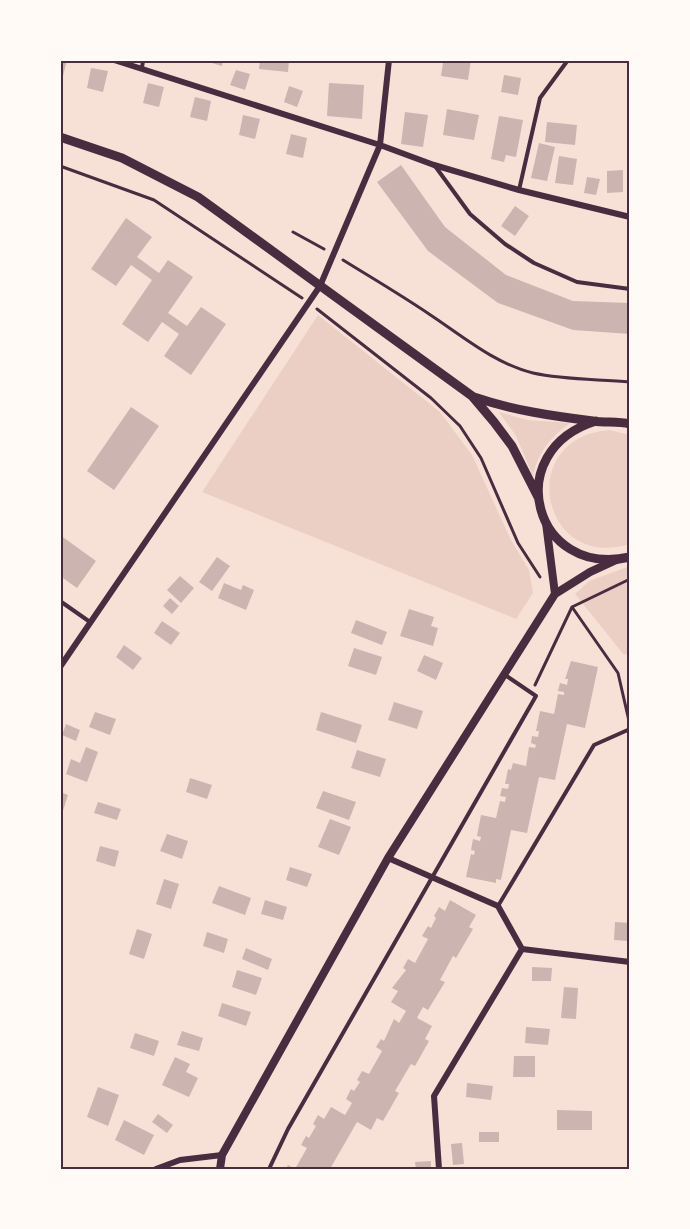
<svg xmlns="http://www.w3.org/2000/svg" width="690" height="1229" font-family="Overpass,sans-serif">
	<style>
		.green { fill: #ebcfc5 }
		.building { fill: #ccb4b1 }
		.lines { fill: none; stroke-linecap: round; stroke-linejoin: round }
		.path { stroke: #4a2c40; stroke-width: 3 }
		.service { stroke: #4a2c40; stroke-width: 4 }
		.minor { stroke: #4a2c40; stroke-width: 6 }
		.tertiary { stroke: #4a2c40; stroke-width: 8 }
		.secondary { stroke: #4a2c40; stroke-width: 9 }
		.neatline { fill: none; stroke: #4a2c40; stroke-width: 2 }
	</style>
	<rect width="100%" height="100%" fill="#f7e1d7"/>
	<path class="green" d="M318,315L440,412L472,455L511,540L529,570L533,593L516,619L202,492Z
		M499,412L527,420L570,423C551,437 538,452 533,476L516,436Z
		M609,430L630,435V544C541,572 514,438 609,430Z
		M630,566V653L624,655L575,594L589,581Z"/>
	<path class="building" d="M60,60H67L63,76H60Z
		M202,60H223L222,66Z
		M260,60H289L288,72L259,69Z
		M436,60H471L468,80L441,76L443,63L435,62Z
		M91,68L108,71L103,92L87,88Z
		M236,70L250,74L245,90L230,85Z
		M504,75L521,78L518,95L501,92Z
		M148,83L164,87L159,107L143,103Z
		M329,83L364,85L362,119L327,116Z
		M289,86L303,91L297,107L284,102Z
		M195,97L211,101L207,121L190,117Z
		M447,109L479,115L474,140L443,135Z
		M405,112L428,115L423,147L401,144Z
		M243,115L260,119L255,139L239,135Z
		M499,116L523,120L516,157L506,155L504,162L491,159Z
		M547,122L577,125L575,145L545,142Z
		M291,134L307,138L303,158L286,154Z
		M539,143L555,147L547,181L531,178Z
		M559,156L577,159L573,185L555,183Z
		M401,165L445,227L506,275L573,301L630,303V334L573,330L498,303L428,251L377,182Z
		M623,170V192L607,193V171Z
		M587,177L600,179L596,195L584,193Z
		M515,206L529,216L515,236L501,226Z
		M126,218L152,237L137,257L159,273L168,260L193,277L168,313L187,326L201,307L226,324L191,375L164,356L179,334L162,322L148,342L122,324L152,280L131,265L116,286L91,269Z
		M131,407L159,426L114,490L87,471Z
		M60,535L96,561L77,588L60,576Z
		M217,557L230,566L212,591L199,582Z
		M180,576L194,588L181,603L167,590Z
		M224,583L241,590L243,585L254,590L246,610L218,598Z
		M170,598L179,606L172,614L163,606Z
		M409,609L434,617L431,626L438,628L433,646L400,636Z
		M356,620L387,632L382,645L351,633Z
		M162,621L180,633L171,645L154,633Z
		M124,645L142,658L133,670L116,657Z
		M354,648L382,657L376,675L348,666Z
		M424,655L443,663L436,680L417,671Z
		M571,661L598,667L585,728L567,724L555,780L539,777L527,833L511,830L501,880L496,879V883L466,877L471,854L474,855L475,851L471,850L473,839L480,841L481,837L477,836L481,815L496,818L500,801L505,802L506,797L500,796L502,788L508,789L509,784H505L508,769L511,770L513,763L526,766L529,747L535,748L536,745L531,743L532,736L538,737L539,731H536L540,711L554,714L558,694L564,695V692L558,691L560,683L567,685L568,679H565Z
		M394,702L423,711L417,729L388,720Z
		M95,712L116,719L110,735L89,727Z
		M321,712L362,725L356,743L316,730Z
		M66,724L80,730L76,741L62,735Z
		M86,747L98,752L87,782L66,774L71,759L80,763Z
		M357,750L386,759L380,777L351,768Z
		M190,778L212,785L207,799L186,792Z
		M323,791L356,802L349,820L316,808Z
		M60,792L68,795L61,817H60Z
		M98,802L121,809L117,820L94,813Z
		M330,819L351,827L339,855L318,847Z
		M167,834L188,841L182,859L160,851Z
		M100,846L119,851L115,867L96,861Z
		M290,867L312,874L307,887L286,880Z
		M164,879L179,884L171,909L156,904Z
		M219,886L251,898L245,915L212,903Z
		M265,900L287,907L283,920L261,914Z
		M450,900L476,915L469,927L473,929L456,958L453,956L440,980L445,982L428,1010L423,1007L417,1018L432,1026L425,1039L429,1041L415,1066L411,1064L395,1091L399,1093L383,1121L377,1118L371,1130L357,1122L330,1169H286L288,1165L295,1169L307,1148L301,1145L306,1136L309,1138L316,1126L313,1124L318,1115L324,1119L331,1107L345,1115L352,1103L346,1099L351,1089L354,1091L360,1082L357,1080L362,1071L369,1074L382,1051L376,1047L381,1039L384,1041L394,1019L399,1023L406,1011L391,1002L398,991L392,988L406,970L403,968L408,959L415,963L428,939L422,936L428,926L431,928L436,918L434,916L439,907L445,911Z
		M615,922L630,923L628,941L614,940Z
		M137,929L152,934L144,959L129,954Z
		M207,932L228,939L224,953L203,946Z
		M246,948L272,959L268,970L242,959Z
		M532,967L552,968L551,981H532Z
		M237,970L262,978L256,995L232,987Z
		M564,987L578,988L576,1019L561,1018Z
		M222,1003L251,1012L246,1026L218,1016Z
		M526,1027L550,1029L548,1045L525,1043Z
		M182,1031L203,1038L199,1051L177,1045Z
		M135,1033L159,1041L154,1056L130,1048Z
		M514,1056H535V1077H513Z
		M175,1057L190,1064L186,1072L198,1078L189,1097L162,1085Z
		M467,1083L493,1086L491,1100L466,1097Z
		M98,1087L119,1095L108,1126L87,1117Z
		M557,1110L592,1111V1130H557Z
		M158,1114L173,1125L167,1133L152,1122Z
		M124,1120L154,1135L144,1155L115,1140Z
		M479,1132H499V1142H479Z
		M462,1143L464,1164L453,1165L451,1144Z
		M431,1161V1169H416L415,1162Z"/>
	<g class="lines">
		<path class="path" d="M60,166L154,200L302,298
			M293,232L324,249
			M343,260C372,278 401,295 429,314C461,335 495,364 533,373C565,380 598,379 630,382
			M317,309L431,398L460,426L481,458L518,543L540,577
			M572,607L618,673L629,721
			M535,685L572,607L630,579"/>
		<path class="service" d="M142,68L143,60
			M435,166L470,214L505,244L534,263L577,282L630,289
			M519,190L540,98L568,60
			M60,601L90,622
			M498,906L594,745L630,729
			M269,1169L288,1129L536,696L505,675"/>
		<path class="minor" d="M114,60L380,145L434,165L519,190L630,217
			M60,667L320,286L380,145L389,60
			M388,858L498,906L522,949L630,962
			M156,1169L180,1160L222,1155
			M439,1169L434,1096L522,949"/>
		<path class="tertiary" d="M546,523L555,594
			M220,1169L222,1155L388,858L555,594L590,572L616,560"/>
		<path class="secondary" d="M60,137L122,158L198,197L472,396L494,422L512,446L538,497
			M474,397C512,410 552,416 593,421C606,423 617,421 630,424
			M596,421C499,451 534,579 630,557"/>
	</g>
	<rect width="690" height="1229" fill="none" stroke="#fffaf5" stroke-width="123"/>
	<rect x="62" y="62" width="566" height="1106" class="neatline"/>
</svg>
